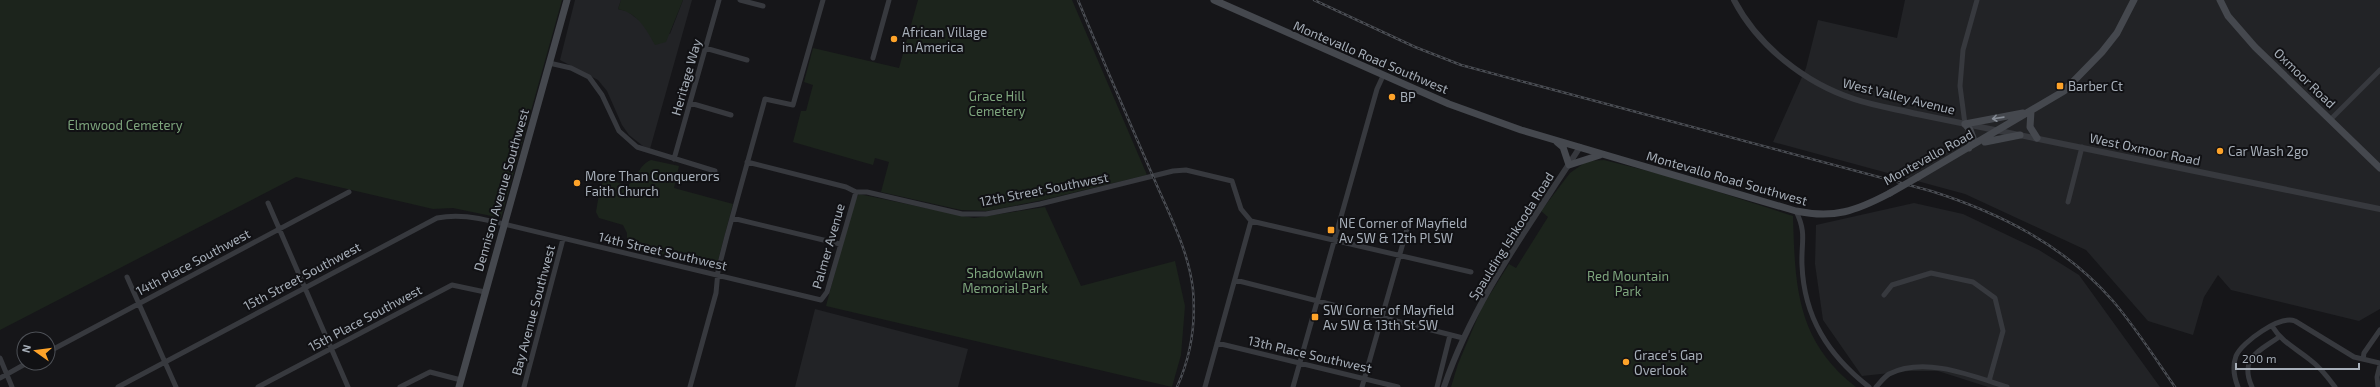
<svg xmlns="http://www.w3.org/2000/svg" width="2380" height="387" font-family="'Exo 2',sans-serif">
	<style>
		.built { fill: #222326 }
		.green { fill: #1c241c }
		.lines { fill: none; stroke-linecap: round; stroke-linejoin: round }
		.minor { stroke: #37393e; stroke-width: 5 }
		.tertiary { stroke: #37393e; stroke-width: 6 }
		.secondary { stroke: #45484e; stroke-width: 7 }
		.rail-casing { stroke: #4a4d53; stroke-width: 2.5 }
		.rail { stroke: #111114; stroke-width: 1; stroke-dasharray: 3; stroke-linecap: butt }
		.secondary-bridge { stroke: #45484e; stroke-width: 7 }
		.oneway { stroke: #858b94 }
		.poi-dot { fill: #fea329; stroke: #111114; stroke-width: 1.5 }
		.labels { text-anchor: middle; dominant-baseline: central; stroke-width: 4; stroke-linejoin: round; paint-order: stroke }
		.poi-label { font-size: 13px; fill: #a7afb9; stroke: #111114; text-anchor: start }
		.street-label { font-size: 13px; fill: #a7afb9; stroke: #111114 }
		.park-label { font-size: 13px; fill: #7ea67d; stroke: #111114 }
	</style>
	<rect width="100%" height="100%" fill="#161619"/>
	<path class="built" d="M575,0H621L618,9L627,11L643,23L670,34L683,0H692L650,149L643,146L629,135L622,125L607,91L598,80L560,60Z
		M1905,0H2380V309L2359,321L2231,290L2218,275L2204,297L2193,335L2148,321L2086,250L1965,194L1773,142L1806,68L1818,20L1897,38Z
		M1914,203L1963,214L2039,250L2079,275L2160,387H1988L1938,371H1909L1862,376L1823,320L1815,264L1816,225Z
		M815,309L968,349L958,387H795Z"/>
	<path class="green" d="M0,0H562L501,218L453,208L433,209L296,177L0,330Z
		M621,0H683L666,42L655,45C646,29 638,13 618,9Z
		M918,0H1072L1147,175L1043,200L987,211L961,210L881,192L889,162L875,158L873,165L793,142L801,111H806L813,85L804,82L813,48L899,68Z
		M651,160L679,166L674,188L733,204L716,268L627,248V233L623,225L599,218L596,212L600,188L605,178L627,186C638,179 638,165 651,160Z
		M1604,160L1672,177L1793,216C1795,285 1796,341 1856,387H1451L1458,364L1482,307L1509,264L1516,268L1548,217L1541,211L1570,173L1587,161Z
		M859,194L974,218L1045,207L1081,286L1175,261L1185,306L1181,355L1172,387L826,306L854,201Z"/>
	<g class="lines">
		<path class="minor" d="M740,0L763,6
			M705,48L747,60
			M873,58L889,0
			M549,63L571,68L589,77L602,95L619,131L637,147L715,171
			M690,103L731,115
			M2330,120L2380,70
			M1965,124L1960,86L1963,50L1977,0
			M674,159L719,0
			M747,162L846,187L856,192H867L962,214H986L1040,204L1173,171L1186,170L1232,181L1241,209L1251,221
			M2068,202L2082,147
			M268,203L348,387
			M1796,211C1807,234 1801,241 1802,265C1804,317 1828,355 1869,387
			M732,218L840,244
			M1251,221L1471,272
			M127,277L176,387
			M1235,280L1463,338
			M1884,295L1892,285L1931,273L1973,282L1995,298L2003,331L1989,381
			M2272,326C2281,341 2295,348 2309,359C2320,367 2327,376 2335,387
			M1217,343L1398,387
			M48,352L349,192
			M0,358L12,387
			M2363,359L2364,353L2380,330
			M0,378L27,363
			M118,387L437,218C461,213 481,219 504,224L821,300L827,292L856,192
			M258,387L452,285L485,292
			M400,387L430,372L461,380
			M524,387L563,239
			M690,387L716,293L718,271L727,236L765,99L793,105L823,0
			M1205,387L1251,221
			M1293,387L1377,89L1383,76
			M1362,387L1407,229
			M1437,387L1450,335
			M1876,387C1880,383 1884,377 1889,374C1925,356 1973,376 2007,387
			M2238,387C2234,377 2232,367 2236,356C2242,342 2280,315 2295,321L2354,357L2380,363
			M2252,387C2239,358 2258,352 2279,337
			M2378,387L2377,377L2380,365"/>
		<path class="tertiary" d="M1734,0C1758,46 1805,83 1854,99C1875,106 1896,109 1917,114L2380,209
			M1444,387C1474,299 1530,225 1580,147"/>
		<path class="secondary" d="M1214,0L1449,104L1521,130L1796,211C1834,219 1856,211 1890,193
			M2220,0L2228,16L2255,47L2380,168
			M2031,111L2030,127L2037,138
			M1965,124L2023,113
			M1965,124L1970,130L1973,138L1969,148
			M1557,142L1563,147L1569,165L1600,155
			M1985,142L2020,135
			M1918,177L2064,91L2102,52L2117,33L2134,0
			M459,387L567,0"/>
		<defs>
			<path id="rail" d="M1078,0C1103,61 1129,121 1155,181C1170,216 1189,252 1193,290C1196,324 1191,356 1177,387
				M1314,0L1415,47L1461,65L1931,191C2000,213 2064,245 2113,301C2136,328 2155,358 2175,387"/>
		</defs>
		<use href="#rail" class="rail-casing"/>
		<use href="#rail" class="rail"/>
		<path class="secondary-bridge" d="M1890,193L1918,177"/>
	</g>
	<defs><path id="oneway-shaft" d="M-6 0H5M1.5-3L5.5 0L1.5 3" fill="none" stroke-width="1.6" stroke-linecap="round" stroke-linejoin="round"/></defs>
	<use class="oneway" href="#oneway-shaft" transform="translate(1998 118) rotate(172)"/>
	<g class="poi-dot">
		<circle cx="894" cy="39" r="4"/>
		<rect x="2056" y="82" width="8" height="8" rx="2"/>
		<circle cx="1392" cy="97" r="4"/>
		<circle cx="2220" cy="151" r="4"/>
		<circle cx="577" cy="183" r="4"/>
		<rect x="1327" y="226" width="8" height="8" rx="2"/>
		<rect x="1311" y="313" width="8" height="8" rx="2"/>
		<circle cx="1626" cy="362" r="4"/>
	</g>
	<g class="labels">
		<g class="poi-label">
			<text x="902" y="32">African Village<tspan x="902" dy="15">in America</tspan></text>
			<text x="2068" y="86">Barber Ct</text>
			<text x="1400" y="97">BP</text>
			<text x="2228" y="151">Car Wash 2go</text>
			<text x="585" y="176">More Than Conquerors<tspan x="585" dy="15">Faith Church</tspan></text>
			<text x="1339" y="223">NE Corner of Mayfield<tspan x="1339" dy="15">Av SW &amp; 12th Pl SW</tspan></text>
			<text x="1323" y="310">SW Corner of Mayfield<tspan x="1323" dy="15">Av SW &amp; 13th St SW</tspan></text>
			<text x="1634" y="355">Grace's Gap<tspan x="1634" dy="15">Overlook</tspan></text>
		</g>
		<g class="street-label">
			<text transform="translate(1371 57) rotate(23)">Montevallo Road Southwest</text>
			<text transform="translate(686 77) rotate(-74)">Heritage Way</text>
			<text transform="translate(2305 78) rotate(44)">Oxmoor Road</text>
			<text transform="translate(1899 96) rotate(14)">West Valley Avenue</text>
			<text transform="translate(2145 149) rotate(12)">West Oxmoor Road</text>
			<text transform="translate(1928 157) rotate(-29)">Montevallo Road</text>
			<text transform="translate(1727 178) rotate(16)">Montevallo Road Southwest</text>
			<text transform="translate(1044 189) rotate(-11)">12th Street Southwest</text>
			<text transform="translate(501 190) rotate(-74)">Dennison Avenue Southwest</text>
			<text transform="translate(1511 236) rotate(-58)">Spaulding Ishkooda Road</text>
			<text transform="translate(828 246) rotate(-74)">Palmer Avenue</text>
			<text transform="translate(663 251) rotate(13)">14th Street Southwest</text>
			<text transform="translate(193 262) rotate(-28)">14th Place Southwest</text>
			<text transform="translate(302 276) rotate(-28)">15th Street Southwest</text>
			<text transform="translate(533 310) rotate(-75)">Bay Avenue Southwest</text>
			<text transform="translate(365 318) rotate(-28)">15th Place Southwest</text>
			<text transform="translate(1310 354) rotate(13)">13th Place Southwest</text>
		</g>
		<g class="park-label">
			<text x="997" y="96">Grace Hill<tspan x="997" dy="15">Cemetery</tspan></text>
			<text x="125" y="125">Elmwood Cemetery</text>
			<text x="1005" y="273">Shadowlawn<tspan x="1005" dy="15">Memorial Park</tspan></text>
			<text x="1628" y="276">Red Mountain<tspan x="1628" dy="15">Park</tspan></text>
		</g>
	</g>
	<g transform="translate(36 351) rotate(284)"><circle r="19" fill="#111114" stroke="#4d5056"/>
	<path d="M0-3L7 15L0 10L-7 15Z" fill="#fea329"/>
	<text y="-6" font-size="11" font-weight="bold" text-anchor="middle" fill="#a7afb9">N</text>
	</g>
	<path d="M2236 363v6h123v-6" fill="none" stroke="#a7afb9" stroke-width="2"/>
	<text x="2242" y="363" font-size="12" fill="#a7afb9" stroke="#111114" stroke-width="3" paint-order="stroke">200 m</text>
</svg>
